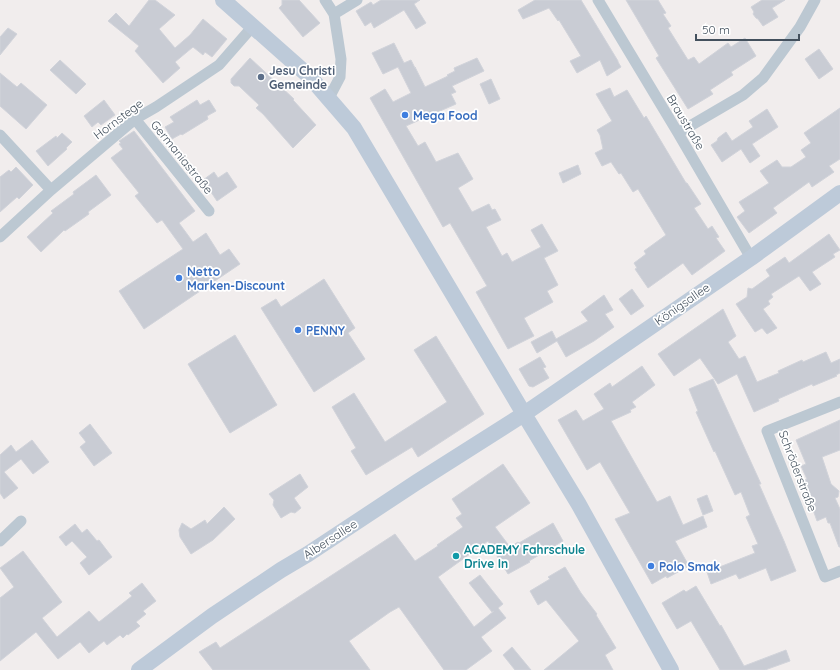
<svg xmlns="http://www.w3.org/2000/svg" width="840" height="670" font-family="Quicksand,sans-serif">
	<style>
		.building { fill: #c9ccd4; stroke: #d1d3da }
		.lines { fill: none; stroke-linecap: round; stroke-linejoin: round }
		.street { stroke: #bcc8d2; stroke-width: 11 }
		.secondary { stroke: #bdcad9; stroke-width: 16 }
		.service-dot { fill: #5c6f8a; stroke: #fff; stroke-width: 1.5 }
		.shop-dot { fill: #3f7fe0; stroke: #fff; stroke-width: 1.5 }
		.culture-dot { fill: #0f9aa8; stroke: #fff; stroke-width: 1.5 }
		.labels { text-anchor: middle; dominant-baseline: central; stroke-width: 3.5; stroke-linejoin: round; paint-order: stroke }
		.service-label { font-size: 12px; font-weight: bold; fill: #4e5e75; stroke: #fff; text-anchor: start }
		.shop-label { font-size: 12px; font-weight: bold; fill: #366cbe; stroke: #fff; text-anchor: start }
		.street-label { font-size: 12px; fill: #43505d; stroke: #fff }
		.culture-label { font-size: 12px; font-weight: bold; fill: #0d838f; stroke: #fff; text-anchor: start }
	</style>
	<rect width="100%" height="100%" fill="#f1eded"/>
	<path class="building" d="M149,0H155L175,15L159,29L175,48L190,35L203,19L227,39L212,57L205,52L203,55L193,47L175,62L180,68L163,83L135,51L139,46L108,21L116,13L129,26Z
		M282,0H299L320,23L303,37L279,8L282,5Z
		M381,0H420L414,4L426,23L416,29L404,10L374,28L371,22L365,26L356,11L371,2L373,5Z
		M535,0H581L618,61V62L621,67L607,76L600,60L577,73L570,61L581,56L559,20L558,21L549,8L523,19L518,10Z
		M626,0H658L666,13L663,14L671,26L668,28L688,60L694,57L699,64L728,43L731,47L745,38L756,56L731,72L733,75L710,90L713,94L688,109L656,58L659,56Z
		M762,0H785L772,8L778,17L763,26L758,19L756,18L753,14L754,12L751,7Z
		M8,28L17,34L0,55V37Z
		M394,43L404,63L411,60L415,68V67L425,87L448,76L447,75L455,71L454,68L477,58L484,71L452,86L456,92L451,94L456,104L406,126L418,146L425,142L436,162L458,153L473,179L458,188L472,212L489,204L492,210L495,209L501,220L486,227L502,256L507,253L512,262L541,247L531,230L542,224L558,251L544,258L558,285L547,291L553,302L524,318L534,336L508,349L476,292L487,286L450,223L443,227L370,98L385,89L393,102L411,93L398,67L383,74L372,53Z
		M819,49L833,69L819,79L805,59Z
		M250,58L294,99L293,100L316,125L293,148L263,114L256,108L259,105L239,86H234L231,83V79Z
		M60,60L86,84L76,94L50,70Z
		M0,73L17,87L21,83L47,105L26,129L0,106Z
		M491,79L500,99L489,104L480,84Z
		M610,88L614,97L627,90L644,118L646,116L686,183H687L701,204L694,208L708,229L712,226L719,237L716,238L725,251L692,275L683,263L648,288L635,269L637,268L634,263L646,254L644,251L666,235L638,189L633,192L621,173L619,174L611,162L602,166L595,153L603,149L600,135L597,130L612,121L596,94Z
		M104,100L115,115L101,125L98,122L92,127L84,116Z
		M197,100L200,105L209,100L216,111L207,116L208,119L182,135L181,134L172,139L165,127L174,122L170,117Z
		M840,108V159L829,166L834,172L812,187L809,182L773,208L777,213L749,233L737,217L745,211L739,202L769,183L760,171L777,160L782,167H791L806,157L801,150L811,143L804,133Z
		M767,109L778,127L752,144L760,156L750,163L741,149L722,162L711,145L717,141L718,138L726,132L732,141L753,127L749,121Z
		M134,131L195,211L179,223L193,242L206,233L220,255L229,249L240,264L144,329L119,291L183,249L162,220L157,223L135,196L139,193L111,158L123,149L119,144L121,143L119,141Z
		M62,133L72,142L66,148L67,149L48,166L36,151L56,136L57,138Z
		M578,165L581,174L563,183L559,173Z
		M16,167L33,185L19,199L17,197L0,212V177L9,170L11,172Z
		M214,172L218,178L227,172L237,187L217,201L203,180Z
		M96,175L111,195L88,212L89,214L65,231L64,230L41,252L27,237L53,213L51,211L74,194L73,192Z
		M829,234L840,250L833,254L835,257L812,272L821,284L810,291L799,276L771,294L773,297L768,301L770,304L763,309L777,328L767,334L762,328L755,332L736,304L747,297L748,288L752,289L770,276L766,270L785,257L789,263Z
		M324,279L355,328L348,333L365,359L314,392L261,308L276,299L281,307Z
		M632,289L644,306L631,315L619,299Z
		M604,295L613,310L605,314L614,327L594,341L566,357L557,341L537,353L531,342L552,331L556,339L588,321L581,312Z
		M723,309L736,336L728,342L739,359L745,356L757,382L779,373L778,371L802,360L803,362L826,352L831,363L840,359V373L836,375L837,376L813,386L812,384L778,399L779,401L754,412L737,374L718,384L700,358L674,376L658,354Z
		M235,335L277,405L230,433L188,364Z
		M436,336L484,414L418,457L412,447L366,475L351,451L356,448L332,407L354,393L385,442L447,402L414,350Z
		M540,357L546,367L543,368L549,378L533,387L529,386L519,369Z
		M642,366L655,385L632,402L636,407L630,410L631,412L611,421L657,502L670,496L683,525L703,516L707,527L675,541L689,566L667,578L666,576L652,584L615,519L630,513L600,462L587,470L558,420L576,410L583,421L604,409L594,394L610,383L612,387Z
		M713,379L761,484H759L784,541L796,571L771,581L766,568L739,579L736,574L711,584L707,572L755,553L752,546L758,544L746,517L750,515L741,492L735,495L715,451L714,452L696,412L698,411L689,389Z
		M840,420V450L822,457L831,484L839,491L838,497L835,498L840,509V547H839L830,523H828L826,517L817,521L812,507H811L805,495L808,494L803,481L807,479L801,466L806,464L796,440Z
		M90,424L112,453L94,466L80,447L86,442L79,433Z
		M32,440L49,462L33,474L21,459L4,472L18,488L4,499L0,493V455L11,445L16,452Z
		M503,464L530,503L495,527L510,547L518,542L519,543L553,523L563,541L529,561L530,562L508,574L488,541L438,577L474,627L494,611L492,612L469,583L480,575L503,604L498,608L506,618L481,637L492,651L466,670H444L399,607L390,612L349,641L370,670H213L199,652L216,642L220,648L395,534L415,561L438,546L437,545L463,527L456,518L462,514L452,499Z
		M300,474L308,487L294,498L301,508L295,513L291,512L281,518L273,505L274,500L269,494Z
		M707,495L713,511L703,515L697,499Z
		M224,507L235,519L213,540L191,554L180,537L179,530L182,523L191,529L205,520L207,524Z
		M75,524L82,533L87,529L97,541L99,540L112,557L89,575L80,563L87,557L72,541L66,546L59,537Z
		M23,551L62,602L42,618L57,637L89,611L99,622L132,596L129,593L142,583L156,601L143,611L146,614L136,622L140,626L128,635L127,634L123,638L120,635L107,645L104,641L89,653L80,642L58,659L36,632L0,661V598L14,587L0,568Z
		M565,567L581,593L597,614L596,615L616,648L605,655L613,670H544L579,641L546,600L538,605L530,591L550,579L548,577Z
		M696,586L720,626L721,625L744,666L786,650L790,661L765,670H720L691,621L677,629L662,603L684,590L686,592Z
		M512,647L531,670H515L503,655Z"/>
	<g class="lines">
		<path class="street" d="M325,0L334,14L341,59L340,77L329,98
			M598,0L678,133L751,258
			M334,14L357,0
			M135,119L209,211
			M678,133L743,95L763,78L800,27L815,0
			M0,135L51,190
			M0,237L51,190L135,119L156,107L219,65L253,26
			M840,402L767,431L825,577L840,571
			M0,541L21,521"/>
		<path class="secondary" d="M223,0L310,77L354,128L524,414L578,503L671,670
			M139,670L212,616L281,570L308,554L417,482L524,414L751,258L840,193"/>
	</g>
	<circle class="service-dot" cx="261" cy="77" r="4"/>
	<g class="shop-dot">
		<circle cx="405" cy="115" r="4"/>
		<circle cx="179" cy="278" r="4"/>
		<circle cx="298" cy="330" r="4"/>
		<circle cx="651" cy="566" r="4"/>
	</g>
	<circle class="culture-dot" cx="456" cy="556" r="4"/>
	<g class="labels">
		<g class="service-label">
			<text x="269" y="70">Jesu Christi<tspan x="269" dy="14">Gemeinde</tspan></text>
		</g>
		<g class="shop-label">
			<text x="413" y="115">Mega Food</text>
			<text x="187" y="271">Netto<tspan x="187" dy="14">Marken-Discount</tspan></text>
			<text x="306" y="330">PENNY</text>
			<text x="659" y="566">Polo Smak</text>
		</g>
		<g class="street-label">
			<text transform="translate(118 119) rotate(-37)">Hornstege</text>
			<text transform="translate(686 122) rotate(59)">Braustraße</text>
			<text transform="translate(182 157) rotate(51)">Germaniastraße</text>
			<text transform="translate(682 304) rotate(-35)">Königsallee</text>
			<text transform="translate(798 471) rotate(69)">Schröderstraße</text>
			<text transform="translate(330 539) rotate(-33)">Albersallee</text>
		</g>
		<g class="culture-label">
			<text x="464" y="549">ACADEMY Fahrschule<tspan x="464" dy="14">Drive In</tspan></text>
		</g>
	</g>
	<path d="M696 34v6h103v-6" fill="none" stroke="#43505d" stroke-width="2"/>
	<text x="702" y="34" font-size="12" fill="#43505d" stroke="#ffffff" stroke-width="3" paint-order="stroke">50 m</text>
</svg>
